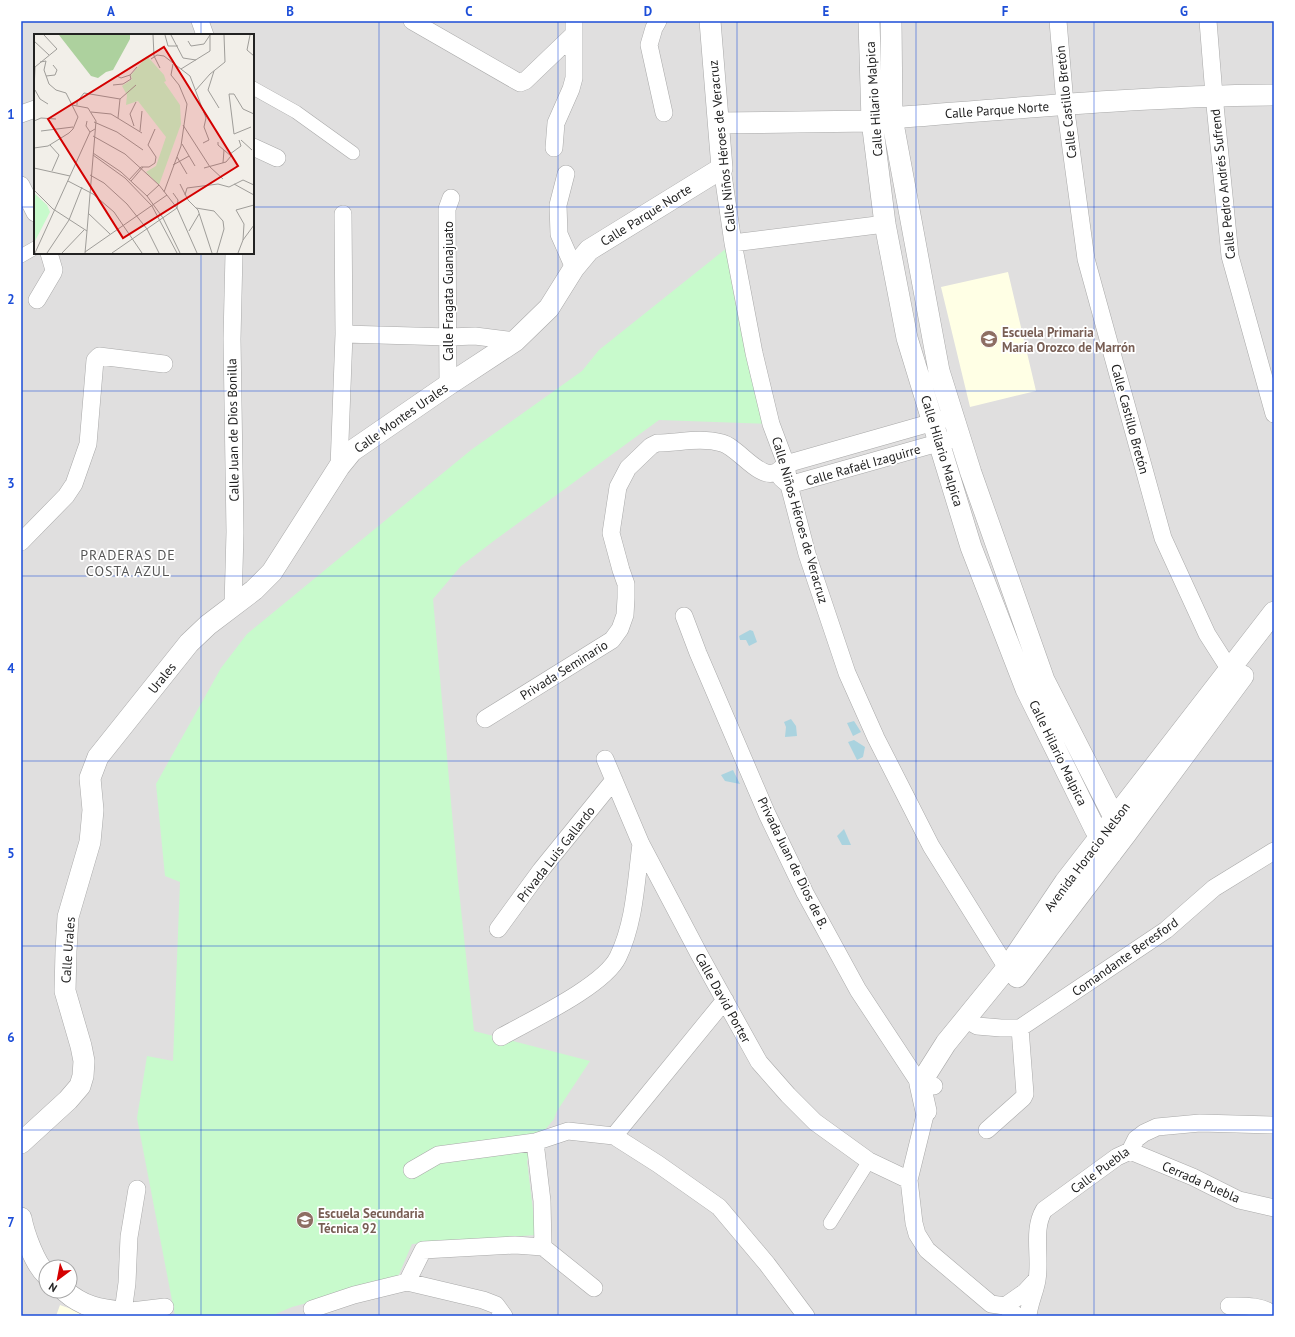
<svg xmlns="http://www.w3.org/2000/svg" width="1295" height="1337" font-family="'PT Sans',sans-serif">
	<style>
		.residential { fill: #e0dfdf; fill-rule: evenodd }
		.education { fill: #ffffe5 }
		.park { fill: #c8facc }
		.water { fill: #aad3df }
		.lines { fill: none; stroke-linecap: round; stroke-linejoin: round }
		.pedestrian-casing { stroke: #a9a9a9; stroke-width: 14 }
		.minor-casing { stroke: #a9a9a9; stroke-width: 18 }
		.tertiary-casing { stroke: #a9a9a9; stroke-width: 22 }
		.pedestrian { stroke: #fff; stroke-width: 13 }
		.minor { stroke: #fff; stroke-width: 17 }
		.tertiary { stroke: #fff; stroke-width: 21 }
		.grid { fill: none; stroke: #1d4ed8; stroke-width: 1; stroke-opacity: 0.55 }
		.labels { text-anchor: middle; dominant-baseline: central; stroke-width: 3.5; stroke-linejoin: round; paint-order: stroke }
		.street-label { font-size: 13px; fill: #222; stroke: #fff }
		.education-label { font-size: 13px; font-weight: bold; fill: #785e54; stroke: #fff; text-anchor: start }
		.neighbourhood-label { font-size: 14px; letter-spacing: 1px; fill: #555; stroke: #fff }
		.inset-road { fill: none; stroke: #9f9d99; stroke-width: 1 }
		.view { fill: #d40000; fill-opacity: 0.15; stroke: #d40000; stroke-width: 2 }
		.inset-edge { fill: none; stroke: #222; stroke-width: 2 }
		.neatline { fill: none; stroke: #1d4ed8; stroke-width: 1.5 }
		.grid-label { font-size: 13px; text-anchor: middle; font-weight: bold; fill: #1d4ed8 }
	</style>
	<rect width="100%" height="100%" fill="#f2efe9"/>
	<path class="residential" d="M21,21H1274V1316H21ZM35,35H253V253H35ZM46,1267H70V1291H46Z"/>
	<path class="education" d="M1008,272L1036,391L970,407L941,287Z
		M60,1305L91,1316H56Z"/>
	<path class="park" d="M733,243L771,424L659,420L495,540L461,566L433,599L458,881L474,1031L590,1061L557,1111L554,1119L535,1142L527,1161L536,1235L412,1244L397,1279L292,1307L271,1316H175L137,1118L147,1056L173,1061L180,882L165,876L156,784L221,668L247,634L471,450L582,371L599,350Z"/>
	<path class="water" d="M750,630L753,631L757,642L749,646L746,640H740L739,636Z
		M791,719L796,726L797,736L785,737L786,727L784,722Z
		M854,721L861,732L853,736L847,723Z
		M854,740L865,747L863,757L857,760L848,742Z
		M733,770L740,784L725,781L721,775Z
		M844,829L851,845H842L837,836Z"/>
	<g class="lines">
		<defs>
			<path id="pedestrian" d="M253,88L296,112L353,153
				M21,256L35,248
				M830,1223L869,1161"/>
			<path id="minor" d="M200,21L205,35
				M412,21L520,83L525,81L573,35
				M658,21L654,28L649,45L664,113
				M1058,21L1065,104L1086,259L1163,538L1207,634L1230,670L1238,676
				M1208,21L1214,95L1230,256L1274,414
				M21,114L35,109
				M253,147L277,158
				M554,148L556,123L571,89L574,78V21
				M722,168L733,243L754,353L771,424L786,464L789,485L807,554L847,673L876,738L931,846L1007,968L1017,975
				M566,174L558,205L559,234L574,268
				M21,185L35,213
				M733,243L885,224
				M37,300L53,273L54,270L49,253
				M344,334L449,337L475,336L515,341
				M448,385L447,209L451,198
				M339,467L344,334L343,214
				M781,478L789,485L952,439
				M21,542L66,496L74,484L88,444L95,360L99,356L164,364
				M233,606L235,532L232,339L234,253
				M684,616L698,653L767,814L805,893L858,990L920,1084L934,1086
				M485,719L612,640L620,629L625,615L626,598V584L621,570L611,533L618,487L628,468L651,446L657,443C678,443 700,437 722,443C738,447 760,481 776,472C780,470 783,467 786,464L944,419
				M605,759L641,844L699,954L759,1062L788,1095L815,1122L869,1161L909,1180
				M498,929L541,870L614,780
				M965,1019L977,1026L1001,1028H1020L1166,930L1214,888L1274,851
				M501,1037C531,1020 604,986 618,957C635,922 636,881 641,844
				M926,1111L909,1180L914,1223L917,1234L927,1250L991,1304L1005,1306L1017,1316
				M987,1130L1023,1098L1025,1094L1020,1028
				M614,1136L725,1000
				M535,1142L542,1201L543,1247
				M1130,1151L1193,1177L1239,1200L1274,1208
				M412,1170L438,1155L535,1142L568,1131L614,1136L658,1164L719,1207L767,1264L806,1316
				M137,1189L129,1237L127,1283L123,1312L165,1307
				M407,1282L423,1250L515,1245L543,1247L594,1288
				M1005,1306L1025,1292L1037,1279
				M1229,1306C1244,1306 1262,1305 1274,1315
				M312,1309L354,1295L407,1282L483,1300L496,1305L504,1316
				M1028,1316C1029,1304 1035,1292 1037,1280C1041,1257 1032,1230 1044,1210L1117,1157L1130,1151L1136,1139L1144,1133L1157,1127L1200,1123L1274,1125"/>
			<path id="tertiary" d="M869,21L872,121L885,224L907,338L971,547L1026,689L1095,829L1111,854
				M891,21L892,118L939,371L971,473L1044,680L1115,819L1126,834
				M719,123L872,121L892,118C1019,108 1146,96 1274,95
				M1017,977L1126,834L1243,676
				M926,1111L920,1084L946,1043L1007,968L1065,882L1274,612
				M21,1143L68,1100L80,1086L83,1076L84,1061L81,1046L65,991L66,951L68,917L90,842L93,810L90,778L98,757L189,643L208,625L254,590L272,572L339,467L352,451L448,385L515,341L549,308L574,268L589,250L722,168L710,21
				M21,1218C24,1234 35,1264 46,1274
				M65,1291C83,1307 100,1310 123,1312L121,1316"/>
		</defs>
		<use href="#pedestrian" class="pedestrian-casing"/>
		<use href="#minor" class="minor-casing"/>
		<use href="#tertiary" class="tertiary-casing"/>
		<use href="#pedestrian" class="pedestrian"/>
		<use href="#minor" class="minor"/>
		<use href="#tertiary" class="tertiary"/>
	</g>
	<path class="grid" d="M201,21V35M379,21V1316M558,21V1316M737,21V1316M916,21V1316M1094,21V1316M21,207H35M253,207H1274M201,253V1316M21,391H1274M21,576H1274M21,761H1274M21,946H1274M21,1130H1274"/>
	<defs>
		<symbol id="school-disc" viewBox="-11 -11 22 22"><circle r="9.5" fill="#8d6e63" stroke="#fff"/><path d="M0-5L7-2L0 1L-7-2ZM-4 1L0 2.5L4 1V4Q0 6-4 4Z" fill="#fff"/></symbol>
	</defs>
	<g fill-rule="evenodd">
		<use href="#school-disc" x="979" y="329" width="20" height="20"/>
		<use href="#school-disc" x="295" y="1210" width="20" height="20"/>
	</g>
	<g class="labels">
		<g class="street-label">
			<text transform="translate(874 99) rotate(-94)">Calle Hilario Malpica</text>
			<text transform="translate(1066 102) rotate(-96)">Calle Castillo Bretón</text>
			<text transform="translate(997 110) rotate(-4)">Calle Parque Norte</text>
			<text transform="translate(722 146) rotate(-96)">Calle Niños Héroes de Veracruz</text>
			<text transform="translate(1223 184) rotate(-96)">Calle Pedro Andrés Sufrend</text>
			<text transform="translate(646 215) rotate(-32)">Calle Parque Norte</text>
			<text transform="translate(448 291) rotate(-90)">Calle Fragata Guanajuato</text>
			<text transform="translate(401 418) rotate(-35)">Calle Montes Urales</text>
			<text transform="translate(1130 419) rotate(75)">Calle Castillo Bretón</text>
			<text transform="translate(233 430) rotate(-91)">Calle Juan de Dios Bonilla</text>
			<text transform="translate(942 451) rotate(73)">Calle Hilario Malpica</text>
			<text transform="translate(863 465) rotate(-16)">Calle Rafaél Izaguirre</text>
			<text transform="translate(800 520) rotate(74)">Calle Niños Héroes de Veracruz</text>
			<text transform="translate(564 670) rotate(-32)">Privada Seminario</text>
			<text transform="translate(162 678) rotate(-51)">Urales</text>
			<text transform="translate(1058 753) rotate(64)">Calle Hilario Malpica</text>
			<text transform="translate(556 854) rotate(-52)">Privada Luis Gallardo</text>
			<text transform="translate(1087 857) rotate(-53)">Avenida Horacio Nelson</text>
			<text transform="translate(793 863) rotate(64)">Privada Juan de Dios de B.</text>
			<text transform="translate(68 950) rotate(-86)">Calle Urales</text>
			<text transform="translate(1125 957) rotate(-35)">Comandante Beresford</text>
			<text transform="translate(723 998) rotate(61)">Calle David Porter</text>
			<text transform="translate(1100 1170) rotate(-36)">Calle Puebla</text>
			<text transform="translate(1201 1182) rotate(24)">Cerrada Puebla</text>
		</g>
		<g class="education-label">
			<text x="1002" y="332">Escuela Primaria<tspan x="1002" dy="15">María Orozco de Marrón</tspan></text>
			<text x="318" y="1213">Escuela Secundaria<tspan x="318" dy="15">Técnica 92</tspan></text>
		</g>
		<g class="neighbourhood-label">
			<text x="128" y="555">PRADERAS DE<tspan x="128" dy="16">COSTA AZUL</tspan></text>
		</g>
	</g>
	<g transform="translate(34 34)">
		<rect width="220" height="220" fill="#f2efe9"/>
		<path d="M25,1H96V5L79,36L72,38L64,44L57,42Z" fill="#add19e"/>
		<path d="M113,22L130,41L132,47L130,48L146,71L147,90L125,151L112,138L122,132L132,103L104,67L92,71L93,61L88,52L98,45L97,41ZM0,159L13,171L16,178L0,209Z" fill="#c8facc"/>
		<path class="inset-road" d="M119,1L120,22L126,34M131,1L134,12H144M137,1L149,24L162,26M216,1L213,16L220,22M0,7L15,21M154,7L157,12L170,10L176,1M117,25L123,21L130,22L156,42L172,84L170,93L175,106L169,109M1,33L23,15L10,1M147,35L176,17V1M180,37L174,56L185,74M12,42L21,41L23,36L19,31M83,42L87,44L96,41L103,33M79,51L89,50L97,45L96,41M1,56L6,65L14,70M0,57L1,33M161,57L176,40L191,28L190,1M38,71L54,74L62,87L53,197M43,71V68L50,59L86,65L102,51M57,78L77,80L108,99M84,84L86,65M0,87L7,84L22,85M53,87L52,92L56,98M60,88L83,98L109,116M149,91L176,133L189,145M100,92L96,80L102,68M7,97L39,93M106,97L108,77M200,100L195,60H200L209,75L220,80M200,100L217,93M59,102L91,120L125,151L143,174L163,219M207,106L218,116M148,110L161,132M16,111L25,121L18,137M0,114L14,112L35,99L39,95L44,83L32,59L22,56L15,50L10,36L12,27L6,28M59,119L87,138L113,162L129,184L146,219M196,120L207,112L205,106M59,121L91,144L118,172L143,219M143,123L153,140M189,129L190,116M139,131L155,122M0,134L36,142M170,134L192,128L197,122L184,111V108M56,141L70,149L93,170L113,195L125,219M95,146L107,133H115L121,129L122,123L114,111L121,95M34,147L59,160L80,178L108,219M97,147L109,133M146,150L154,166L164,176L178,219M200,150L220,161M195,153L209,146L220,151M0,156L19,175L53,197L51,219M130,158L147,112L153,70L145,51L137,41L139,30M139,159L144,166L143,174M151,161L153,154L184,150L195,153M113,162L125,151M162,174L180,177L189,187L190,195L183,219M54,179L76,200M155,197L165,180M209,206L220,191M51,218L133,161M1,219L56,98L61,95M13,219L35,186L48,153M28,219L50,196M78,219L143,174M204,219L209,206L210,190L202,176L220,171"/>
		<path class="view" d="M130,13L204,132L89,204L14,85Z"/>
		<rect width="220" height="220" class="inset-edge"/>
	</g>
	<rect width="1295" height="1337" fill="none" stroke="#ffffff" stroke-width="44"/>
	<g transform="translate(58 1279) rotate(212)"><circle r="19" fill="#ffffff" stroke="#a7a7a7"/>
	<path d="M0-3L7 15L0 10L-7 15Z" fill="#d40000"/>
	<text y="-6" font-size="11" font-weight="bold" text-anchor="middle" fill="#222222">N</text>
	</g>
	<rect x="22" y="22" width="1251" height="1293" class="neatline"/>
	<g class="grid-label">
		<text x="111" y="16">A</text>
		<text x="290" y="16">B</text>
		<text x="469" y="16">C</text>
		<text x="648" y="16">D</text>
		<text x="826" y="16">E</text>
		<text x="1005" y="16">F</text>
		<text x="1184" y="16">G</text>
		<text x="11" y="119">1</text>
		<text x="11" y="304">2</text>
		<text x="11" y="488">3</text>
		<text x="11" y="673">4</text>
		<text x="11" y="858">5</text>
		<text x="11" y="1042">6</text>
		<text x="11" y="1227">7</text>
	</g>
</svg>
